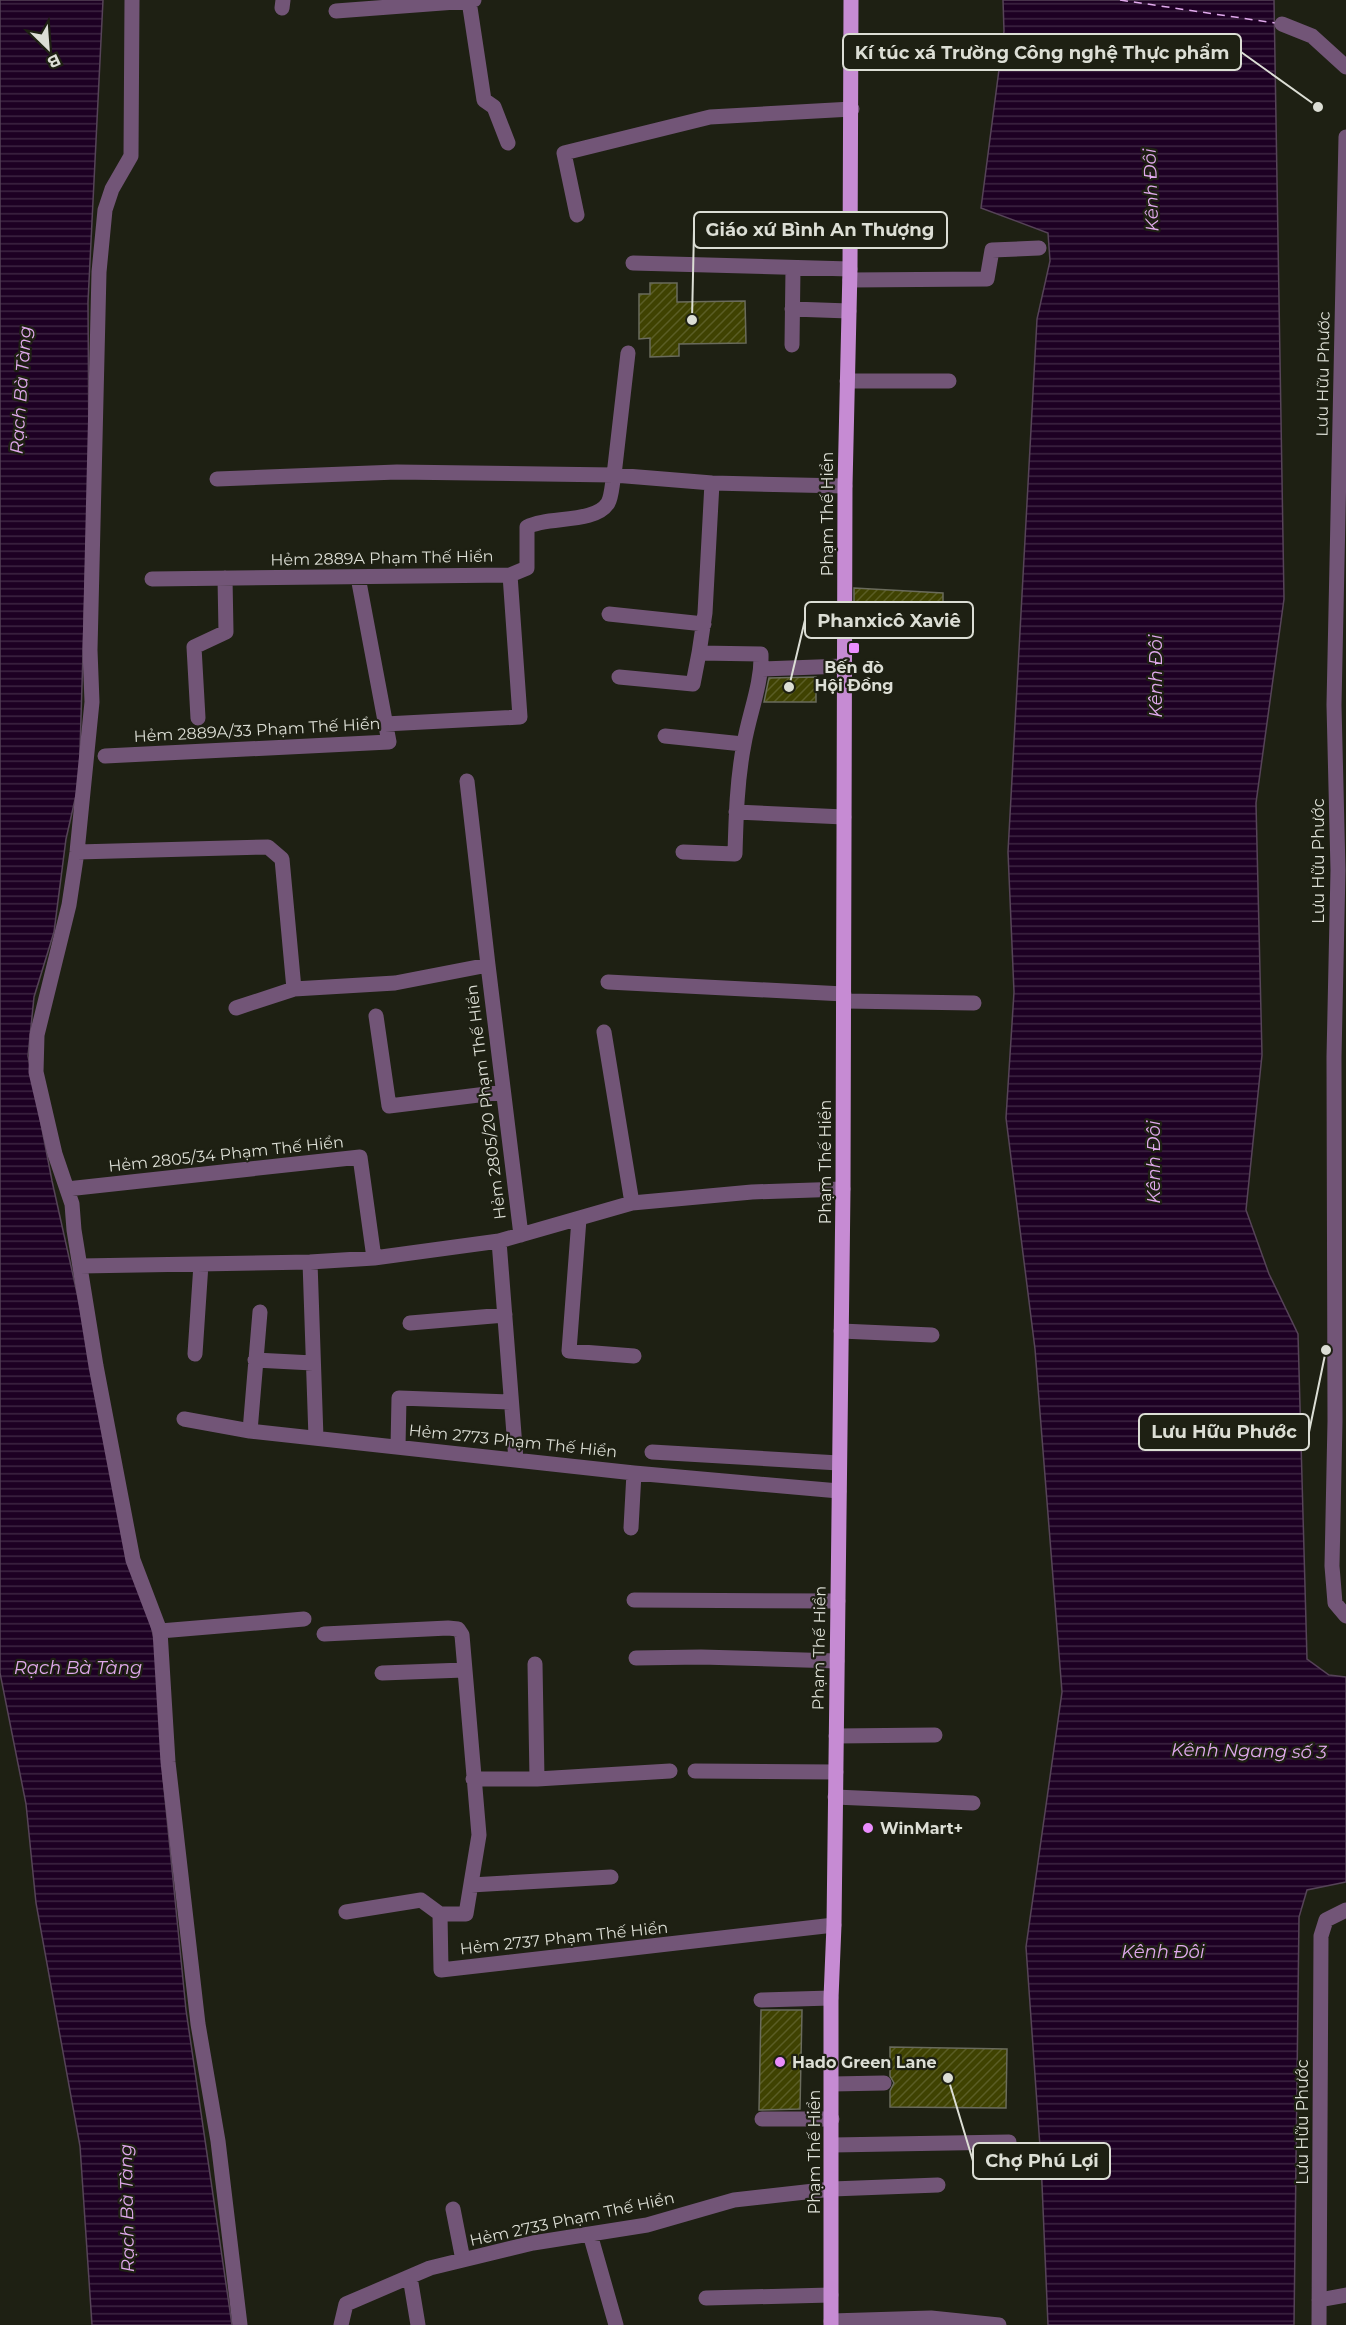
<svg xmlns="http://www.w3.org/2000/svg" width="1346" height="2325" font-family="Montserrat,sans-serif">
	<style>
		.water { fill: url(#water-rules); stroke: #564358; stroke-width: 1.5 }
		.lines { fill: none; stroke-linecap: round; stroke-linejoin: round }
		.ferry { stroke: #e0a9ec; stroke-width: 1.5; stroke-dasharray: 8 6; stroke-linecap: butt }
		.building { fill: url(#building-hatch); stroke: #6a6b5c; stroke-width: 1.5 }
		.minor { stroke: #725577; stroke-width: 15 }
		.major { stroke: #c68bd3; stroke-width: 15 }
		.poi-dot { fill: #ea8dfd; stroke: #1e2013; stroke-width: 2 }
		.labels { text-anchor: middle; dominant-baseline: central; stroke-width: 4.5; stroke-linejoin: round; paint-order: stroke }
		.street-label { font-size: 16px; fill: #dcded5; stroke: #1e2013 }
		.poi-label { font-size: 16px; font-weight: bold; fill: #dcded5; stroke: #1e2013; text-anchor: start }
		.water-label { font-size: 18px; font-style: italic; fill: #e0a9ec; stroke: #1e2013 }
		.leader { fill: none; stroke: #dcded5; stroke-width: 2 }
		.callout-dot { fill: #dcded5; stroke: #1e2013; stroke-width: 2 }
		.callout { fill: #1e2013; stroke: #dcded5; stroke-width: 2 }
		.callout-label { font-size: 18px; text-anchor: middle; font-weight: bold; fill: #dcded5 }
	</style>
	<defs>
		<pattern id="water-rules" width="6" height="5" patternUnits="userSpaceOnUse" patternTransform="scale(1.5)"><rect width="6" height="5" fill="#1d0023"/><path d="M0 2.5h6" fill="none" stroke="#3d2542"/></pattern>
		<pattern id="building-hatch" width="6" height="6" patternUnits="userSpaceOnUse" patternTransform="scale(1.5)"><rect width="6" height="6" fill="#3f4201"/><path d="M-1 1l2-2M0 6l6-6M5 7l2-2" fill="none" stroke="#5a5d25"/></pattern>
	</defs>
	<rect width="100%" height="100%" fill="#1e2013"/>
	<path class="water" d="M0,0H103L88,302L89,460L79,782L66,839L54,932L34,997L28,1056L52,1181L155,1643L163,1778L186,2010L232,2325H92L80,2146L36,1903L26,1804L0,1673Z
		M1003,0H1274L1284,599L1256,803L1262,1055L1246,1210L1269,1274L1298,1334L1307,1659L1329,1675L1346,1677V1882L1307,1890L1299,1917L1294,2325H1048L1041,2161L1026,1947L1062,1692L1035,1349L1006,1118L1014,992L1008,852L1037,319L1050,261L1048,233L981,208L1004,31Z"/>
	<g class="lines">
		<path class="ferry" d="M1120,0L1275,23"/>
	</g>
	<path class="building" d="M650,283H677V302L745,301L746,343L679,344V356L650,357V338L639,339V294H650Z
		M854,588L943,593V606H854Z
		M816,677V702H764L769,678Z
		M761,2010H802L800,2109L759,2110Z
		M890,2047L1007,2049L1006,2108L890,2107V2091L894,2083L890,2076Z"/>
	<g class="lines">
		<path class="minor" d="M132,0L131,156L112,189L105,210L99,272L90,650L92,702L77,852L69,905L37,1035L36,1072L55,1154L72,1204L74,1230L96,1366L133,1560L160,1631L168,1762L198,2024L218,2141L240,2325
			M474,0L469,1L484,100L494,107L508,143
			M282,8L283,0
			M336,11L469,1
			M1282,24L1312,36L1346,67
			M1346,137L1334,705L1338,870L1334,1057L1335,1421L1332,1566L1335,1603L1346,1616
			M577,215L564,153L710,117L852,109
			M633,263L850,269
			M850,280L987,279L992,250L1039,248
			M792,309L849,311
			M792,345L793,268
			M628,353L614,475L712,483L845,486
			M847,381H949
			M152,579L510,575L527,568V527C547,516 595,524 608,503C612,496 612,483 614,475L397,472L217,479
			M609,614L704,624
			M762,669L844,666
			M619,677L693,684L699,653
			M198,718L194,647L226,632L225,578
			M385,724L520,717L510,575
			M665,736L743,744
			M105,756L389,742L358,577
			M467,781L488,965
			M736,812L844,817
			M77,852L268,847L282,859L294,989
			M683,852L735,854C736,817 737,780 744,744C749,714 762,684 761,654L699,653L705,613L712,483
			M608,982L844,994
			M844,1001L974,1003
			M236,1008L294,989L395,983L488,965L521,1235
			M376,1016L389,1106L503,1092
			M604,1032L632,1203
			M67,1189L360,1157L374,1258
			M579,1219L569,1351L634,1356
			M499,1241L516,1460
			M310,1262L316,1438
			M80,1266L310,1262L374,1258L499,1241L632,1203L752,1192L843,1189
			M410,1323L505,1315
			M841,1331L932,1335
			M195,1354L201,1264
			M255,1360L313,1363
			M184,1419L250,1431L634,1473L839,1491
			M250,1431L260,1312
			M398,1447L399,1398L511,1402
			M652,1452L839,1463
			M631,1528L634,1473
			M634,1600L838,1601
			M160,1631L304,1619
			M324,1634L448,1628L458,1629L462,1635L479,1835L466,1914H440L441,1970L834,1925
			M636,1658L701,1657L837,1661
			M535,1664L537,1779
			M382,1673L464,1670
			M836,1736L935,1735
			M695,1771L836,1772
			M473,1779H537L670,1771
			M835,1797L973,1803
			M471,1885L611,1877
			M346,1912L421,1900L440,1914
			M761,2000L831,1998
			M832,2084L884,2083
			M762,2119H832
			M832,2145L1009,2142
			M453,2209L463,2260
			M590,2234L616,2325
			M410,2277L418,2325
			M706,2298L831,2295
			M1319,2300L1346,2295
			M831,2321L931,2318L999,2325
			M341,2325L346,2304L430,2268L533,2243L647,2225L734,2200L832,2189L938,2185
			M1319,2325L1321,1936L1326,1920L1346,1910"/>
		<path class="major" d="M831,2325V1998L834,1925L843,1189L845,486L850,269L851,0"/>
	</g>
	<g class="poi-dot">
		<rect x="848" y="642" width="12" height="12" rx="3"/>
		<circle cx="868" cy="1828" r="6"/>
		<circle cx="780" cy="2062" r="6"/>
	</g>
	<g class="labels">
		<g class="street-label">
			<text transform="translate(1323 374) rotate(-89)">Lưu Hữu Phước</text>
			<text transform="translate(827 514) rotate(-90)">Phạm Thế Hiển</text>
			<text transform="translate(382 558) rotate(-1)">Hẻm 2889A Phạm Thế Hiển</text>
			<text transform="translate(257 730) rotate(-3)">Hẻm 2889A/33 Phạm Thế Hiển</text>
			<text transform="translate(1318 861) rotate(-90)">Lưu Hữu Phước</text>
			<text transform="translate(486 1102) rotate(-97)">Hẻm 2805/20 Phạm Thế Hiển</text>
			<text transform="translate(226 1154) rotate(-6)">Hẻm 2805/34 Phạm Thế Hiển</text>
			<text transform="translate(825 1162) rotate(-90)">Phạm Thế Hiển</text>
			<text transform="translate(513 1441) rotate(6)">Hẻm 2773 Phạm Thế Hiển</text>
			<text transform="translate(819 1648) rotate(-89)">Phạm Thế Hiển</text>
			<text transform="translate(564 1938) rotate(-6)">Hẻm 2737 Phạm Thế Hiển</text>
			<text transform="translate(1302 2122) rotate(-90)">Lưu Hữu Phước</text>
			<text transform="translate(814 2152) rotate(-90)">Phạm Thế Hiển</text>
			<text transform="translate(572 2219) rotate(-12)">Hẻm 2733 Phạm Thế Hiển</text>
		</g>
		<g class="poi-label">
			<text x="854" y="667" text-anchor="middle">Bến đò<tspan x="854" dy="18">Hội Đồng</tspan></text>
			<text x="880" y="1828">WinMart+</text>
			<text x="792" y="2062">Hado Green Lane</text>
		</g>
		<g class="water-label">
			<text transform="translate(1151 190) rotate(-92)">Kênh Đôi</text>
			<text transform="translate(21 390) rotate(-86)">Rạch Bà Tàng</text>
			<text transform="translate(1156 676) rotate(-90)">Kênh Đôi</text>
			<text transform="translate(1154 1162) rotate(-90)">Kênh Đôi</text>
			<text x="78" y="1668">Rạch Bà Tàng</text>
			<text transform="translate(1249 1751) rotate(1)">Kênh Ngang số 3</text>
			<text x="1163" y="1952">Kênh Đôi</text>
			<text transform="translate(127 2208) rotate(-91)">Rạch Bà Tàng</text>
		</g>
	</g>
	<path class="leader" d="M1318 107L1241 52M692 320L694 230M789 687L805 620M1326 1350L1309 1432M948 2078L973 2161"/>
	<g class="callout-dot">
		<circle cx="1318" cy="107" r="6"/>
		<circle cx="692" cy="320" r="6"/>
		<circle cx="789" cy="687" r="6"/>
		<circle cx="1326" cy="1350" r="6"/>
		<circle cx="948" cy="2078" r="6"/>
	</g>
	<g class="callout">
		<rect x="843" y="34" width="398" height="36" rx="6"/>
		<rect x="694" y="212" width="253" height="36" rx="6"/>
		<rect x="805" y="602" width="168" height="36" rx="6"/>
		<rect x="1139" y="1414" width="170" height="36" rx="6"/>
		<rect x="973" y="2143" width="137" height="36" rx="6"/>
	</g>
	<g class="callout-label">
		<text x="1042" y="59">Kí túc xá Trường Công nghệ Thực phẩm</text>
		<text x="820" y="236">Giáo xứ Bình An Thượng</text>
		<text x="889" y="627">Phanxicô Xaviê</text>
		<text x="1224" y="1438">Lưu Hữu Phước</text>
		<text x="1042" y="2167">Chợ Phú Lợi</text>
	</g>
	<g transform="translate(48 48) rotate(155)" stroke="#1e2013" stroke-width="4.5" paint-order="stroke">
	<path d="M0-4.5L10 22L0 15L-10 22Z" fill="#dcded5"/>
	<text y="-9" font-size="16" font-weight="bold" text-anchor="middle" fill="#dcded5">B</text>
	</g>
</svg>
